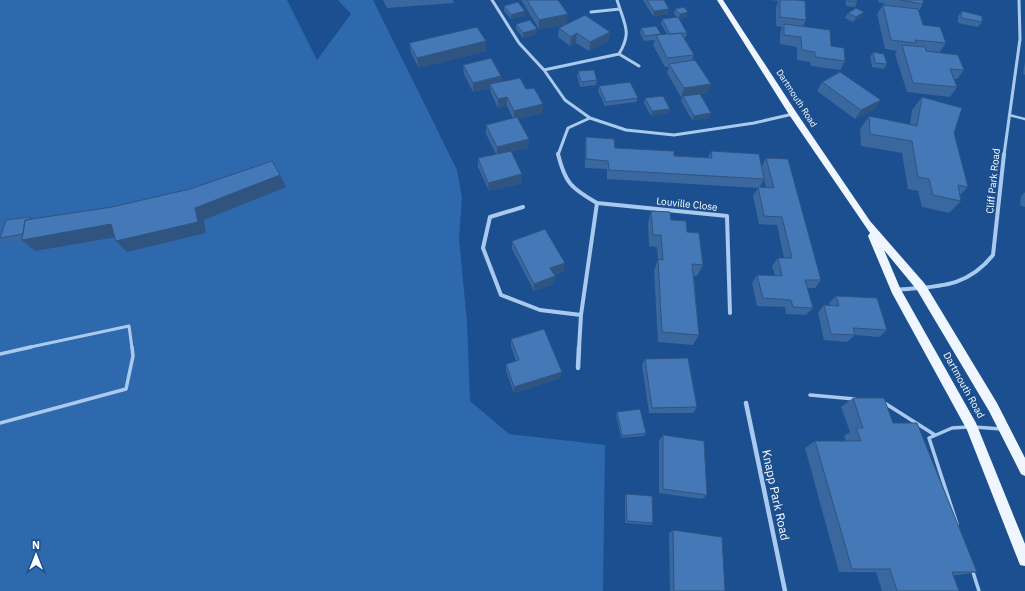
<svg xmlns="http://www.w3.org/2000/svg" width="1025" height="591" font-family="'IBM Plex Sans',sans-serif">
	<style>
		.green { fill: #2e69ad }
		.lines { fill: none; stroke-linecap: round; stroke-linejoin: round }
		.lane-far2 { stroke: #a9c9ee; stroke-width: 2.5 }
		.lane-far1 { stroke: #a9c9ee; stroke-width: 3 }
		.lane { stroke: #a9c9ee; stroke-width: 3.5 }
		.street-far2 { stroke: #a9c9ee; stroke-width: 3 }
		.street-far1 { stroke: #a9c9ee; stroke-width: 4 }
		.street { stroke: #a9c9ee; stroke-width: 4.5 }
		.primary { fill: #f0f6ff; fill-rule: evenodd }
		.wall { fill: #3a679d; fill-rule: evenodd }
		.shaded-wall { fill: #305480 }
		.building { fill: #4478b7; stroke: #305480 }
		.labels { text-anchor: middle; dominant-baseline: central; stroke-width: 3; stroke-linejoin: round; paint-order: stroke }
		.far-street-label { font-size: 9px; fill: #fff; stroke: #1b4f8f }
		.street-label { font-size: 10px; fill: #fff; stroke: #1b4f8f }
		.near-street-label { font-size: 12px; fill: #fff; stroke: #1b4f8f }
	</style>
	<rect width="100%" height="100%" fill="#1b4f8f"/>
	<path class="green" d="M0,0H287L317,60L351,14L338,0H373L457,170L462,198L459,238L467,322L470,401L509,434L605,445L603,591H0Z"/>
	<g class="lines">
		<path class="lane-far2" d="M1009,115L1025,119"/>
		<path class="lane-far1" d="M26,348L129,326L132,348"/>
		<path class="lane" d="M0,354L31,347
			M810,395L855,399
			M883,402L935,435
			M0,423L126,389L133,356L132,347
			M974,427L1002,429
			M957,524L929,438L952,428L968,427
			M972,569L979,591"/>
		<path class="street-far2" d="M492,0L519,43L544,70L565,100L590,118L626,130L674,135L754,123L793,114
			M617,0L620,9
			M591,12L620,9C627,29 630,35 619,54
			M544,70L619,54L639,66
			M558,155L568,128L590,118
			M1004,155L1020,39L1019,0"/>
		<path class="street-far1" d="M558,154C565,183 571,188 597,203L581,315L579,348
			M597,203L727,216L730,313
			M523,207L490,217L483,248L501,295L540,310L581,315
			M896,290C936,286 966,289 993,255L1004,154"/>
		<path class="street" d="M578,368L579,347
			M746,403L785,591"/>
		<path class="primary" d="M717,0H723L796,112L870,221L925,284L997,403L1025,458V476L1021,474L989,411L917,290L884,250L900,288L976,423L1025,544V566L1020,565L967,430L892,293L868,236L870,233L790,116Z"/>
	</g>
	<path class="wall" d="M383,0H453L454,3L387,8Z
		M521,0H558L567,24L539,29Z
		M643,0H664L668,14L653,16Z
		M771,0H796L806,20L803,26L831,46L845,61L840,70L811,66L810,62L797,60V47L780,44V33L782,27L776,26V7L778,1Z
		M846,0H857V2L855,7L846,6Z
		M878,0H923V4L919,11L923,25L946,43L939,53L926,51L964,70L957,79H954L957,87L950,97L907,92L895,54L897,51L885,49L877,14L883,5H884L885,4L878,2Z
		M504,6L525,16L511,19L504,11Z
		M675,9L687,17L679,19L687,33L686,37L684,38L694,55L692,60L711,84L707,93L700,94L711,113L709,118L692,120L681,101L682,97H681L667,73L669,67H665L653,45L655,40L644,41L640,33L641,28L661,34V35L667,34L661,24L662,19L677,17L674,14Z
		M962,11L982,22L978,27L958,23V16Z
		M848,13L861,17L853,22L845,18Z
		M516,24L537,29V34L523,38L516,29Z
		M559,28L610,32L608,41L589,51L576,43L570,46L558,37Z
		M409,43L486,51L419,68L411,53Z
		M873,52L887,64L884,69L872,67L870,57Z
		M1025,62V75L1023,74Z
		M463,65L501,76L502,82L526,89L543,104V113L518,119L529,139L528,148L511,152L522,183L489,191L478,167V158L496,154L486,134V125L513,118L507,106L498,108L491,93L490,88L473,92L464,74Z
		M578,71L597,80L596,85L580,87L577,76Z
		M822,82L875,109L855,119L817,91Z
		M599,86L638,98L636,102L605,106L598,91Z
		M922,97L954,133L968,187L960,195L961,201L949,213L922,207L918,191L908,189L902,153L861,146L860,129L869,116L910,125L912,110Z
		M645,98L670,109L668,113L651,116L644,103Z
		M586,137L615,148L674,156L708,158L711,151L762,166L766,158L821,280L815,288H807L813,308L806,315L786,314L785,307L757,306L752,283L757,275H775L772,266L778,258H784L777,225L759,224L753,196L758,188L607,179V169L585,168V146ZM763,175L766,188L760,187L764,179Z
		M286,187L204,220L206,233L127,252L116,241L115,237L35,251L22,240L5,242L0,238L30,217L33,219Z
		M1025,192V207L1020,205L1021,196Z
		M651,211L671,220L687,232L703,265L697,276H694L699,335L693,345L658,342L654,270L658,260L657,247L649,246L648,223Z
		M512,241L564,271L554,275V284L534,291L512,249Z
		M836,296L887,330L879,337L855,335L847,342L824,340L818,313L824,305H830L829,303Z
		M511,339L561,378L514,393L506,371V364L516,361L511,346Z
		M645,359L697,407L693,413H649L642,365Z
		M853,398L893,423L977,572L959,575H953L959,591H882L876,572H839L805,448L815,441H846L844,436L850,432L841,407Z
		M617,412L646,433L644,436L621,438L616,415Z
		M663,435L707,495L702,499L659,493V441Z
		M626,494L653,523L651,525L625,523V496Z
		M673,530L725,591H670L669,533Z"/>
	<path class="shaded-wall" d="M669,9L668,14L653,16L654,11Z
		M525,11V16L511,19V15Z
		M688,12L687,17L678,19L680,14Z
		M864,12L861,17L853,22L856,17Z
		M568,14L567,24L539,29V20Z
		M537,29V34L523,38V33Z
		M610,32L608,41L589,51L590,42Z
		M577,33L576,43L570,46L571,37Z
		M486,41V51L419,68L417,58Z
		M501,76L502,85L490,84V88L473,92V83Z
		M711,84L707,93L683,97V96L681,97L684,88Z
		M507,97V106L498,108V99Z
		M881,100L875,109L855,119L861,110Z
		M543,104V113L514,120V111Z
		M670,109L668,113L651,116L652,111Z
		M711,113L709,118L692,120L694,116Z
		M529,139L528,148L497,156V147Z
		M522,174V183L489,191L488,183Z
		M280,175L286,187L204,220L206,233L127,252L116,241L195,208Z
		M30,217L35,221L111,224L122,236L35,251L22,240Z
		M565,263L564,271L549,276L550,268Z
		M555,276L554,284L534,291V284Z
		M562,372L561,378L514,393V387Z"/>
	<path class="building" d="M527,0H558L568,14L539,20Z
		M647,0H664L669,9L654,11Z
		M780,0H796L805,1L806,20L780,17Z
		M848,0H857V2L848,1Z
		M900,0H923V4Z
		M518,2L525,11L511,15L504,6Z
		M883,5L918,9L923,25L940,27L946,43L915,40L916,43L891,40Z
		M684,7L688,12L680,14L675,9Z
		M856,8L864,12L856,17L848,13Z
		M962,11L982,16V22L961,18Z
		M585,15L610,32L590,42L577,33L571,37L559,28Z
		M678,17L687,33L670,34L662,19Z
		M530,20L537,29L523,33L516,24Z
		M784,24L830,30L831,46L844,48L845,61L815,57V52L802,50L801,37L784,35Z
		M656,26L661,34L645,36L641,28Z
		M477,27L486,41L417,58L409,43Z
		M681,33L694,55L667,58L656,35Z
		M902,45L925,47L926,51L958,55L964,70L950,69L957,87L913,83Z
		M873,52L884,54L887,64L875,63Z
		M491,58L501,76L473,83L463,65Z
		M695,60L711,84L684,88L669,64Z
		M594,70L597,80L581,82L578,71Z
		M840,72L881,100L861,110L822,82Z
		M520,78L526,89L534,88L543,104L514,111L507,97L498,99L490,84Z
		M630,82L638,98L606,102L599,86Z
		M700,94L711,113L694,116L683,96Z
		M663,96L670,109L652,111L645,98Z
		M922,97L962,108L954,133L968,187L958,185L961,201L933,195L929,179L918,177L912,141L870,134L869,116L917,126Z
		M517,117L529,139L497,147L486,125Z
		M586,137L614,139L615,148L674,151V156L712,158L711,151L759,154L764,179L609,170L608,161L586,159Z
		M511,151L522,174L488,183L478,158Z
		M766,158L788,159L821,280H805L813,308L793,307L791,300L763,298L757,275L782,276L778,258H792L782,217L764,216L758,187L774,188Z
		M272,161L280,175L195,208L198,222L116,241L111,224L22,240L25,220L112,207L190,189Z
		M651,211L670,212L671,220L686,221L687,232L699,233L703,265L692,264L699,335L662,332L658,259L663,260L661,235H653Z
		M30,217L29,220H25L23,234L0,238L6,220Z
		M545,229L565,263L550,268L555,276L534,284L512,241Z
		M836,296L877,298L887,330L853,328L855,335L831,334L824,305L839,306Z
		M544,329L562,372L514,387L506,364L519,360L511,339Z
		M688,358L697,407L652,408L645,359Z
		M853,398H884L893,423H917L977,572H952L959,591H897L890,569H852L815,441H861L856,428H863Z
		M640,409L646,433L622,436L617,412Z
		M663,435L704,441L707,495L663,489Z
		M626,494L652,496L653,523L627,521Z
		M673,530L722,537L725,591H674Z"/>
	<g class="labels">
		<g class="far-street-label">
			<text transform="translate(797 98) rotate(57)">Dartmouth Road</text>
		</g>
		<g class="street-label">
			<text transform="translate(993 181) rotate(-84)">Cliff Park Road</text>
			<text transform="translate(687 204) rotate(6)">Louville Close</text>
			<text transform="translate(964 385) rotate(61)">Dartmouth Road</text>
		</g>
		<g class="near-street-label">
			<text transform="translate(776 495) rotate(78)">Knapp Park Road</text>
		</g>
	</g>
	<g transform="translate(36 555)" stroke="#1b4f8f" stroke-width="3" paint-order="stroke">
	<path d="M0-3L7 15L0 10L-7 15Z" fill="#ffffff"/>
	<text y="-6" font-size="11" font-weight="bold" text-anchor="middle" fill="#ffffff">N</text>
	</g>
</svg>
